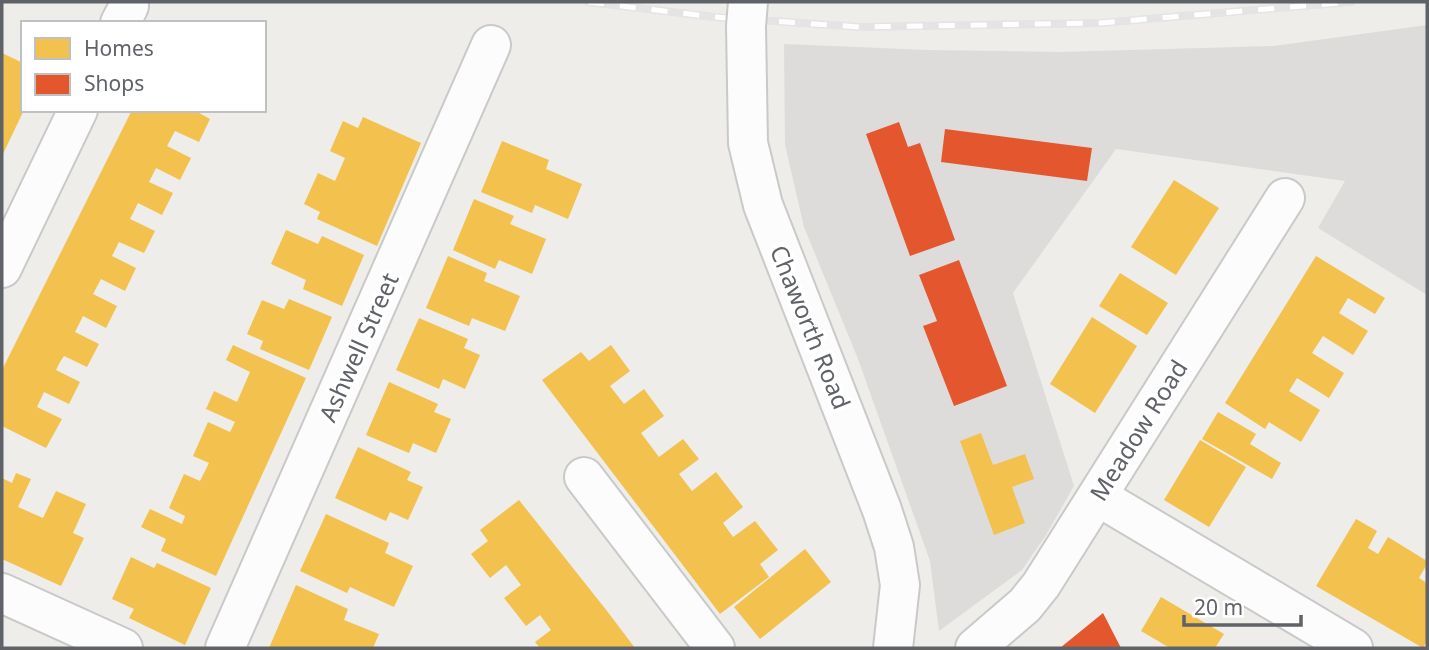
<svg xmlns="http://www.w3.org/2000/svg" width="1429" height="650" font-family="'Noto Sans',sans-serif">
	<style>
		.industrial { fill: #dedcda }
		.homes { fill: #f2c14e }
		.shops { fill: #e4572e }
		.lines { fill: none; stroke-linecap: round; stroke-linejoin: round }
		.minor-casing { stroke: #c9c9c9; stroke-width: 42 }
		.tertiary-casing { stroke: #c9c9c9; stroke-width: 42 }
		.minor { stroke: #fcfcfc; stroke-width: 38 }
		.tertiary { stroke: #fcfcfc; stroke-width: 38 }
		.rail-casing { stroke: #e3e4e3; stroke-width: 8 }
		.rail { stroke: #fff; stroke-width: 5; stroke-dasharray: 16; stroke-linecap: butt }
		.tertiary-bridge-casing { stroke: #c9c9c9; stroke-width: 42; stroke-linecap: butt }
		.tertiary-bridge { stroke: #fcfcfc; stroke-width: 38 }
		.labels { text-anchor: middle; dominant-baseline: central; stroke-width: 7; stroke-linejoin: round; paint-order: stroke }
		.street-label { font-size: 24px; fill: #5f6267; stroke: #fff }
	</style>
	<rect width="100%" height="100%" fill="#eeedea"/>
	<path class="industrial" d="M1427,25V295L1318,228L1345,181L1116,149L1013,293L1074,486L1046,535L1022,570L939,631L930,561L858,359L804,227L785,145L784,44L929,50L1059,52L1274,46Z"/>
	<path class="homes" d="M2,53L23,63V110H24L2,156Z
		M132,110H194L210,119L199,142L175,131L167,146L191,158L180,180L156,168L149,182L173,193L162,215L138,203L130,219L155,231L144,253L119,242L112,256L136,268L125,291L101,279L93,294L117,306L106,328L83,316L75,332L99,344L87,367L64,356L60,362L56,370L80,382L69,404L44,392L37,407L62,419L46,448L2,426V370Z
		M363,117L421,143L377,246L317,219L320,212L304,204L318,173L335,181L345,158L330,151L343,121L358,128Z
		M502,141L549,160L546,169L582,184L568,219L535,205L532,213L481,192Z
		M1174,180L1219,208L1176,275L1131,247Z
		M474,199L514,216L510,224L546,239L532,274L499,260L495,269L453,250Z
		M286,230L318,244L322,236L364,255L342,306L303,289L306,280L271,264Z
		M448,256L487,273L484,281L520,296L505,331L472,318L469,326L426,308Z
		M1316,256L1385,298L1375,314L1348,298L1339,313L1368,331L1353,355L1323,336L1312,353L1344,373L1329,398L1297,378L1289,391L1320,410L1301,442L1269,422L1265,429L1225,403Z
		M1120,273L1168,303L1147,335L1099,306Z
		M289,299L332,317L309,370L260,349L263,341L247,334L262,300L284,309Z
		M1092,317L1137,346L1095,413L1050,384Z
		M419,318L468,339L464,348L480,355L465,389L443,379L439,389L396,370Z
		M233,345L306,378L216,576L161,551L166,539L141,527L150,509L182,524L185,516L169,508L184,474L200,481L209,463L193,456L208,422L230,432L235,422L206,409L214,391L237,402L250,372L226,360Z
		M611,345L630,371L610,386L624,404L644,389L664,416L641,433L659,457L683,439L699,459L679,474L692,491L716,472L743,507L723,523L733,537L755,521L778,550L760,564L769,577L720,614L542,380L581,352L589,361Z
		M389,382L438,404L434,412L451,419L436,453L413,443L409,453L366,435Z
		M1218,412L1256,434L1250,444L1281,463L1272,479L1202,439Z
		M981,433L993,465L1025,454L1034,479L1012,487L1025,523L994,535L960,441Z
		M1200,440L1246,467L1209,527L1164,500Z
		M358,447L411,472L407,480L423,487L408,520L390,512L386,521L335,498Z
		M16,473L31,479L18,507L43,518L56,491L86,504L73,533L84,538L61,586L2,559V478L12,483Z
		M519,500L607,611L635,648H540L535,642L551,630L540,615L526,626L504,598L521,585L506,565L490,578L471,554L488,541L480,530Z
		M326,514L389,543L385,553L413,566L394,607L350,587L347,593L300,571Z
		M1356,519L1377,531L1368,548L1378,554L1388,537L1427,561V564L1419,578L1427,583V641L1423,648L1316,586Z
		M805,549L831,582L760,639L734,607Z
		M131,557L154,568L157,563L211,588L185,645L129,618L134,609L112,599Z
		M296,585L348,609L344,620L379,634L373,648H269Z
		M1161,597L1224,634L1215,648H1170L1141,631Z"/>
	<path class="shops" d="M899,122L908,147L920,143L955,240L910,256L866,134Z
		M945,129L1092,148L1087,181L941,162Z
		M959,260L1007,386L954,406L923,326L937,321L919,275Z
		M1103,613L1121,648H1060Z"/>
	<g class="lines">
		<defs>
			<path id="minor" d="M120,23L129,6
				M2,268L78,110
				M584,477L715,648
				M1097,496L1353,648
				M2,593L123,648
				M225,648L491,45
				M975,648L1025,605L1041,585L1285,198"/>
			<path id="tertiary" d="M746,26L748,143L763,205L882,510L894,547L900,585L893,648"/>
		</defs>
		<use href="#minor" class="minor-casing"/>
		<use href="#tertiary" class="tertiary-casing"/>
		<use href="#minor" class="minor"/>
		<use href="#tertiary" class="tertiary"/>
		<defs>
			<path id="rail" d="M588,2L714,17L860,27L1100,23L1351,2"/>
		</defs>
		<use href="#rail" class="rail-casing"/>
		<use href="#rail" class="rail"/>
		<defs>
			<path id="tertiary-bridge" d="M746,26L748,2"/>
		</defs>
		<use href="#tertiary-bridge" class="tertiary-bridge-casing"/>
		<use href="#tertiary-bridge" class="tertiary-bridge"/>
	</g>
	<g class="labels">
		<g class="street-label">
			<text transform="translate(811 327) rotate(68)">Chaworth Road</text>
			<text transform="translate(358 347) rotate(-66)">Ashwell Street</text>
			<text transform="translate(1138 430) rotate(-58)">Meadow Road</text>
		</g>
	</g>
	<rect width="1429" height="650" fill="none" stroke="#5f6267" stroke-width="7"/>
	<rect x="21" y="21" width="245" height="91" fill="#ffffff" stroke="#bfc0c2" stroke-width="2"/>
	<rect x="35" y="38" width="35" height="21" fill="#f2c14e" stroke="#bfc0c2" stroke-width="2"/>
	<text x="84" y="56" font-size="21" fill="#5f6267">Homes</text>
	<rect x="35" y="74" width="35" height="21" fill="#e4572e" stroke="#bfc0c2" stroke-width="2"/>
	<text x="84" y="91" font-size="21" fill="#5f6267">Shops</text>
	<path d="M1184 615v10h117v-10" fill="none" stroke="#5f6267" stroke-width="3.5"/>
	<text x="1194" y="615" font-size="21" fill="#5f6267" stroke="#ffffff" stroke-width="5" paint-order="stroke">20 m</text>
</svg>
